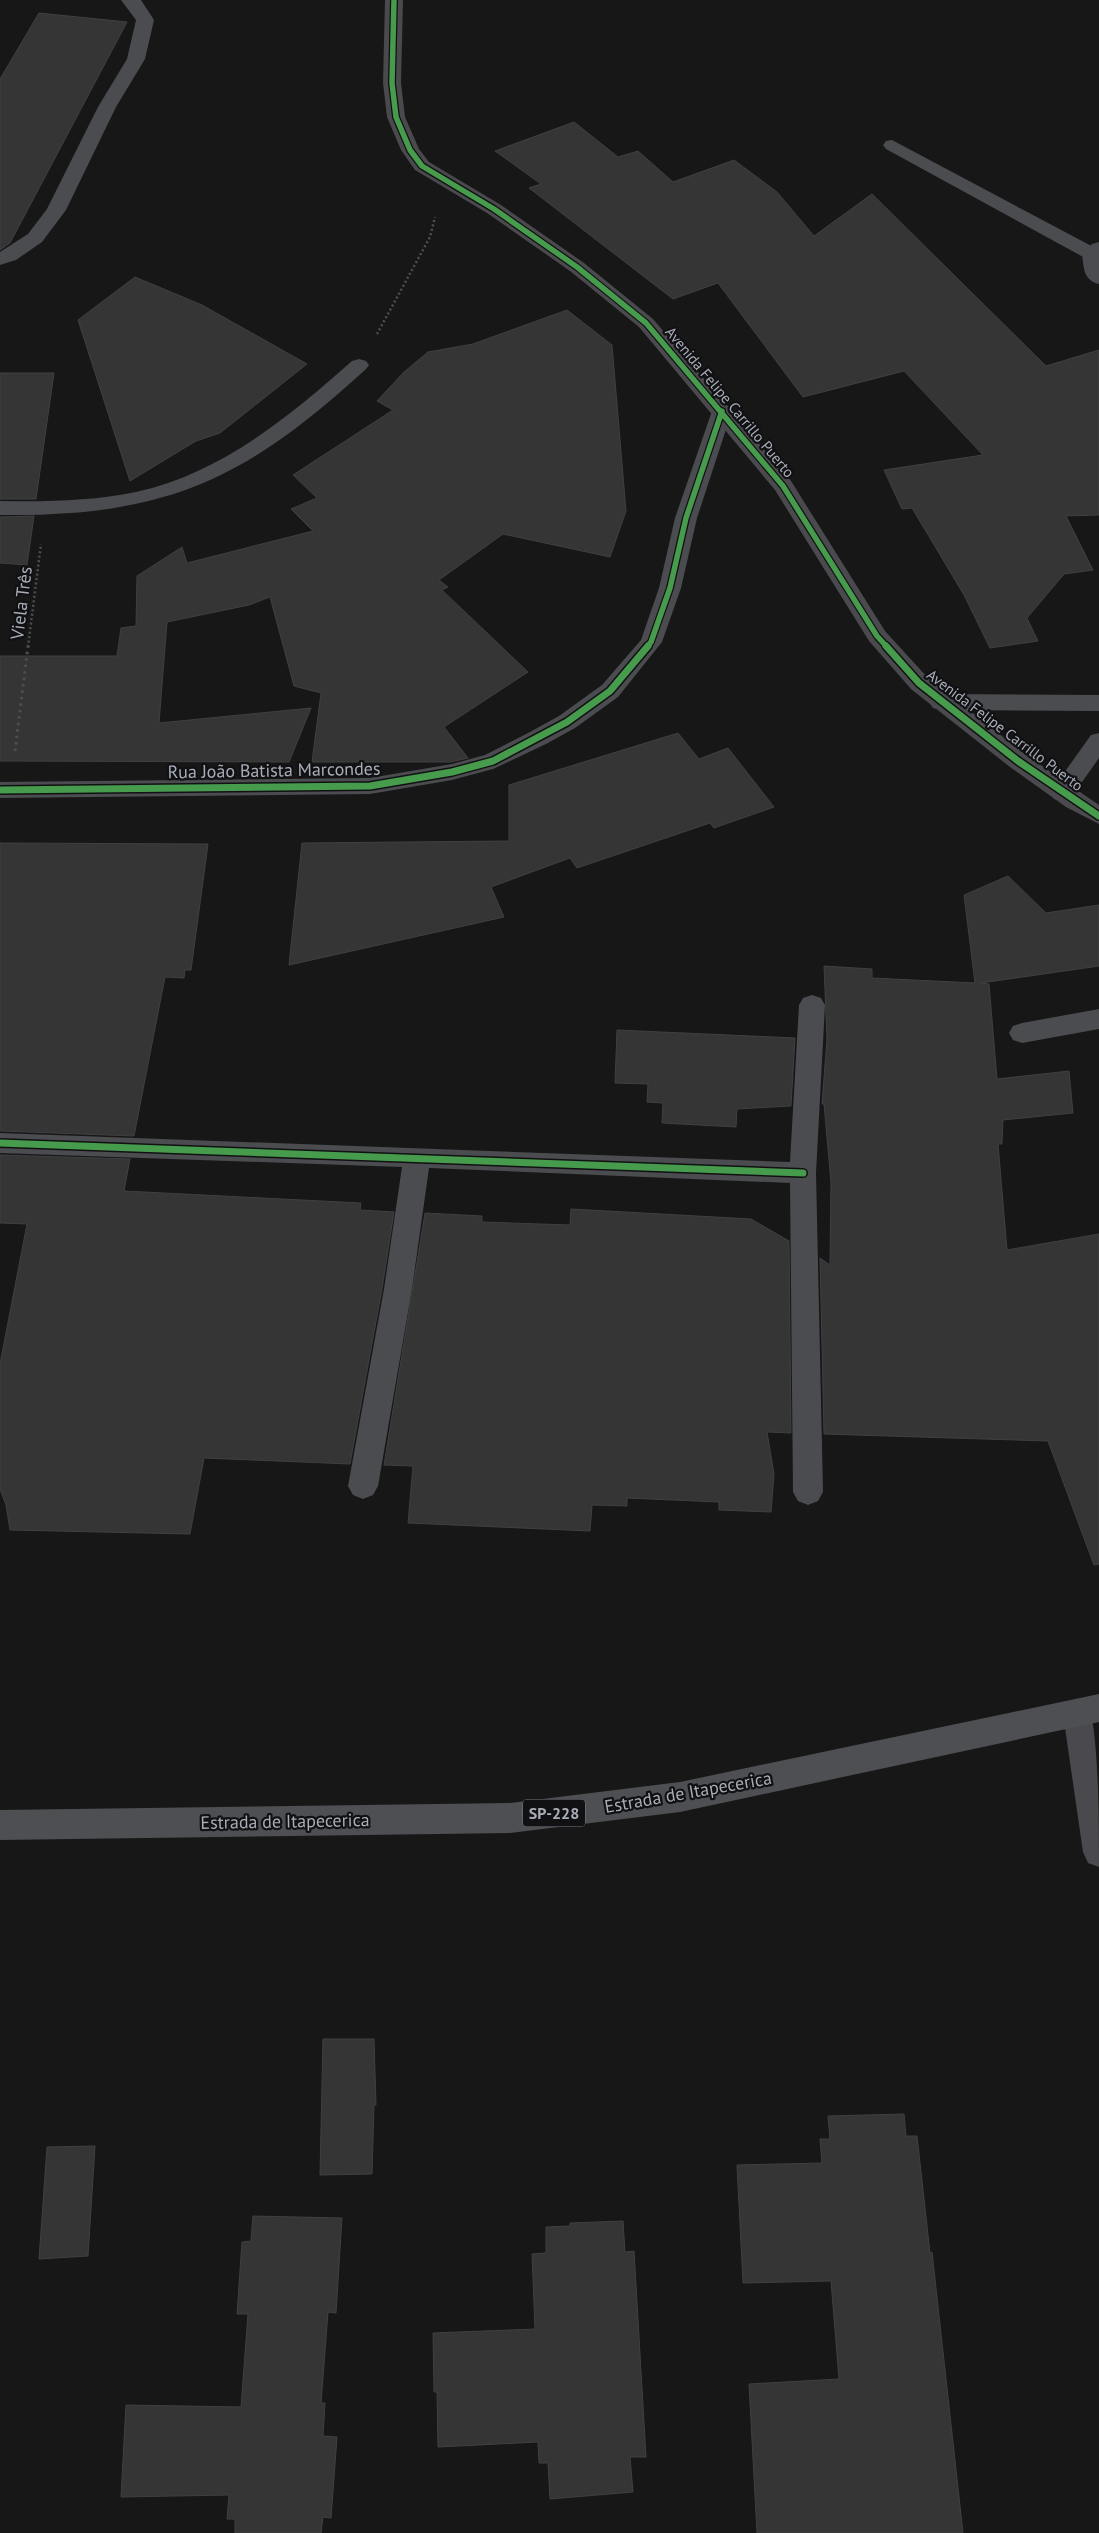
<svg xmlns="http://www.w3.org/2000/svg" width="1099" height="2533" font-family="'PT Sans',sans-serif">
	<style>
		.building { fill: #353536; stroke: #3f4043 }
		.lines { fill: none; stroke-linecap: round; stroke-linejoin: round }
		.path-far1 { stroke: #4d4e52; stroke-width: 2.5; stroke-dasharray: 2 2.5; stroke-linecap: butt }
		.path { stroke: #4d4e52; stroke-width: 3; stroke-dasharray: 2.5 4; stroke-linecap: butt }
		.lane { fill: #4b4c50; fill-rule: evenodd }
		.street { fill: #4b4c50; fill-rule: evenodd }
		.secondary { fill: #4a4a4e; fill-rule: evenodd }
		.primary { fill: #4d4f52; fill-rule: evenodd }
		.cycleway-far1-casing { stroke: #111113; stroke-width: 8 }
		.cycleway-casing { stroke: #111113; stroke-width: 10 }
		.cycleway-far1 { stroke: #469c4c; stroke-width: 5.5 }
		.cycleway { stroke: #469c4c; stroke-width: 7 }
		.labels { text-anchor: middle; dominant-baseline: central; stroke-width: 4.5; stroke-linejoin: round; paint-order: stroke }
		.far-street-label { font-size: 15px; fill: #a8adb8; stroke: #111113 }
		.shield { fill: #111113; stroke: #7b7e86; stroke-width: 1 }
		.shield-label { font-size: 16px; font-weight: bold; fill: #a8adb8 }
		.street-label { font-size: 18px; fill: #a8adb8; stroke: #111113 }
	</style>
	<rect width="100%" height="100%" fill="#171717"/>
	<path class="building" d="M39,13L127,22L10,243L0,250V79Z
		M574,122L618,157L638,151L673,182L734,160L777,192L814,236L872,194L1046,366L1099,350V515L1066,516L1093,570L1064,574L1027,618L1038,641L990,648L964,595L912,508L902,509L884,470L983,455L904,371L803,397L718,283L673,299L529,188L541,184L495,151Z
		M135,277L202,305L307,364L220,433L196,441L130,481L78,320Z
		M567,310L612,345L626,511L610,557L503,534L439,580L448,587L442,590L528,672L444,727L468,758L451,762H312L321,693L294,686L270,597L249,605L167,622L159,723L311,708L289,762L0,761V656H117L121,628L136,626L137,576L182,547L187,563L313,531L291,509L317,498L293,475L393,410L377,401L404,372L428,352L473,344Z
		M0,373H54L36,499H0Z
		M34,516L27,565L0,563V517Z
		M678,733L699,759L728,748L774,807L714,828L710,823L577,868L570,858L491,887L504,917L289,965L302,843L509,841V785Z
		M0,843L208,844L191,970H185L184,978L165,977L134,1136L0,1131Z
		M1008,876L1046,913L1099,905V966L981,983L989,984L997,1079L1069,1071L1073,1113L1003,1120L1002,1144H998L1007,1250L1099,1234V1564L1094,1565L1048,1441L824,1434L820,1258L830,1265L831,1182L824,1104H822L827,1039L824,966L872,969V978L975,983L964,895Z
		M617,1030L795,1038L791,1106L737,1109L736,1127L662,1123L663,1103L647,1102L648,1084L615,1083Z
		M0,1155L130,1159L124,1191L361,1203L360,1210L394,1212L382,1289L350,1464L204,1458L190,1534L10,1530L6,1505L0,1489V1364L27,1224L0,1223Z
		M571,1209L751,1219L789,1241L791,1433L767,1432L774,1474L771,1512L719,1510V1502L627,1498V1506L592,1505L590,1531L408,1523L413,1466L384,1465L425,1213L482,1216V1222L570,1225Z
		M323,2039H374L376,2105H374L372,2174L320,2175Z
		M904,2114L906,2136H917L930,2253L932,2252L963,2533H757L749,2384L839,2379L831,2281L743,2283L737,2165L822,2163L820,2139H830L828,2116Z
		M95,2146L88,2256L39,2259L47,2147Z
		M253,2216L342,2218L336,2313L328,2312L321,2403H325L323,2436L337,2437L331,2518L323,2517L321,2533H235V2519H227L229,2495L121,2497L126,2405L241,2407L248,2314H237L242,2242L251,2241Z
		M623,2221L625,2252L634,2251L646,2457H630L633,2492L550,2499L548,2463H539L538,2442L438,2447L437,2392H434L433,2333L535,2329L532,2254L546,2253V2227L570,2226V2223Z"/>
	<g class="lines">
		<path class="path-far1" d="M377,334L430,237L435,217
			M28,647L41,544"/>
		<path class="path" d="M15,751L28,646"/>
		<path class="lane" d="M892,140L1099,250V257L1092,260L1085,258L886,149L883,145L886,141Z"/>
		<path class="street" d="M121,0H141L154,20L145,59L116,107L66,210L42,242L16,260L0,265V252L28,234L47,209L98,107L127,59L136,20Z
			M1099,242V284C1083,280 1084,268 1082,254L1092,244Z
			M359,359L366,361L369,365L366,369C245,480 166,517 0,515V501C46,502 92,501 136,492C221,473 289,417 352,361Z
			M722,405L729,406L732,411L697,518L681,588L662,642L618,697L575,728L546,744L493,769L452,780L370,794L0,798V782L370,778L452,764L485,755L530,732L559,716L602,685L641,640L659,588L675,518L712,411L715,406Z
			M941,694L1099,695V711L941,710L933,708L929,702L933,696Z
			M1099,733V758L1070,799L1062,801L1054,799L1050,793L1054,787L1091,735Z
			M812,995L821,998L825,1005L816,1173L823,1492L818,1501L808,1505L798,1501L793,1492L790,1183L429,1168L412,1289L378,1486L373,1495L363,1499L353,1495L348,1486L384,1289L402,1167L0,1153V1133L790,1162L799,1005L803,998Z
			M1099,1009V1029L1022,1043L1013,1040L1009,1033L1013,1026L1022,1023Z"/>
		<path class="secondary" d="M385,0H403L401,83L405,117L419,149L429,162L501,205L584,263L653,319L791,481L885,631L927,677L1026,755L1099,805V824L1066,807L1010,767L911,689L869,641L775,490L639,327L570,271L487,213L415,170L401,150L387,117L383,83Z
			M1078,1700L1089,1704C1099,1742 1099,1823 1099,1867L1088,1863L1083,1852L1063,1714L1067,1704Z"/>
		<path class="primary" d="M1099,1694V1722L680,1812L510,1833L0,1840V1810L510,1803L680,1782Z"/>
		<defs>
			<path id="cycleway-far1" d="M394,0L392,83L396,117L410,150L422,166L494,209L577,267L646,323L783,486L877,636L887,647
				M647,647L651,642L670,588L686,518L722,411"/>
			<path id="cycleway" d="M886,646L919,683L1018,761L1099,816
				M0,790L370,786L452,772L493,761L567,722L610,691L648,646
				M0,1143L803,1173"/>
		</defs>
		<use href="#cycleway-far1" class="cycleway-far1-casing"/>
		<use href="#cycleway" class="cycleway-casing"/>
		<use href="#cycleway-far1" class="cycleway-far1"/>
		<use href="#cycleway" class="cycleway"/>
	</g>
	<g class="labels">
		<g class="far-street-label">
			<text transform="translate(730 402) rotate(50)">Avenida Felipe Carrillo Puerto</text>
			<text transform="translate(1005 730) rotate(37)">Avenida Felipe Carrillo Puerto</text>
		</g>
		<rect class="shield" x="523" y="1799.5" width="62" height="27" rx="4"/>
		<g class="shield-label">
			<text x="554" y="1813">SP-228</text>
		</g>
		<g class="street-label">
			<text transform="translate(21 603) rotate(-83)">Viela Três</text>
			<text transform="translate(274 770) rotate(-1)">Rua João Batista Marcondes</text>
			<text transform="translate(688 1792) rotate(-10)">Estrada de Itapecerica</text>
			<text transform="translate(285 1821) rotate(-1)">Estrada de Itapecerica</text>
		</g>
	</g>
</svg>
